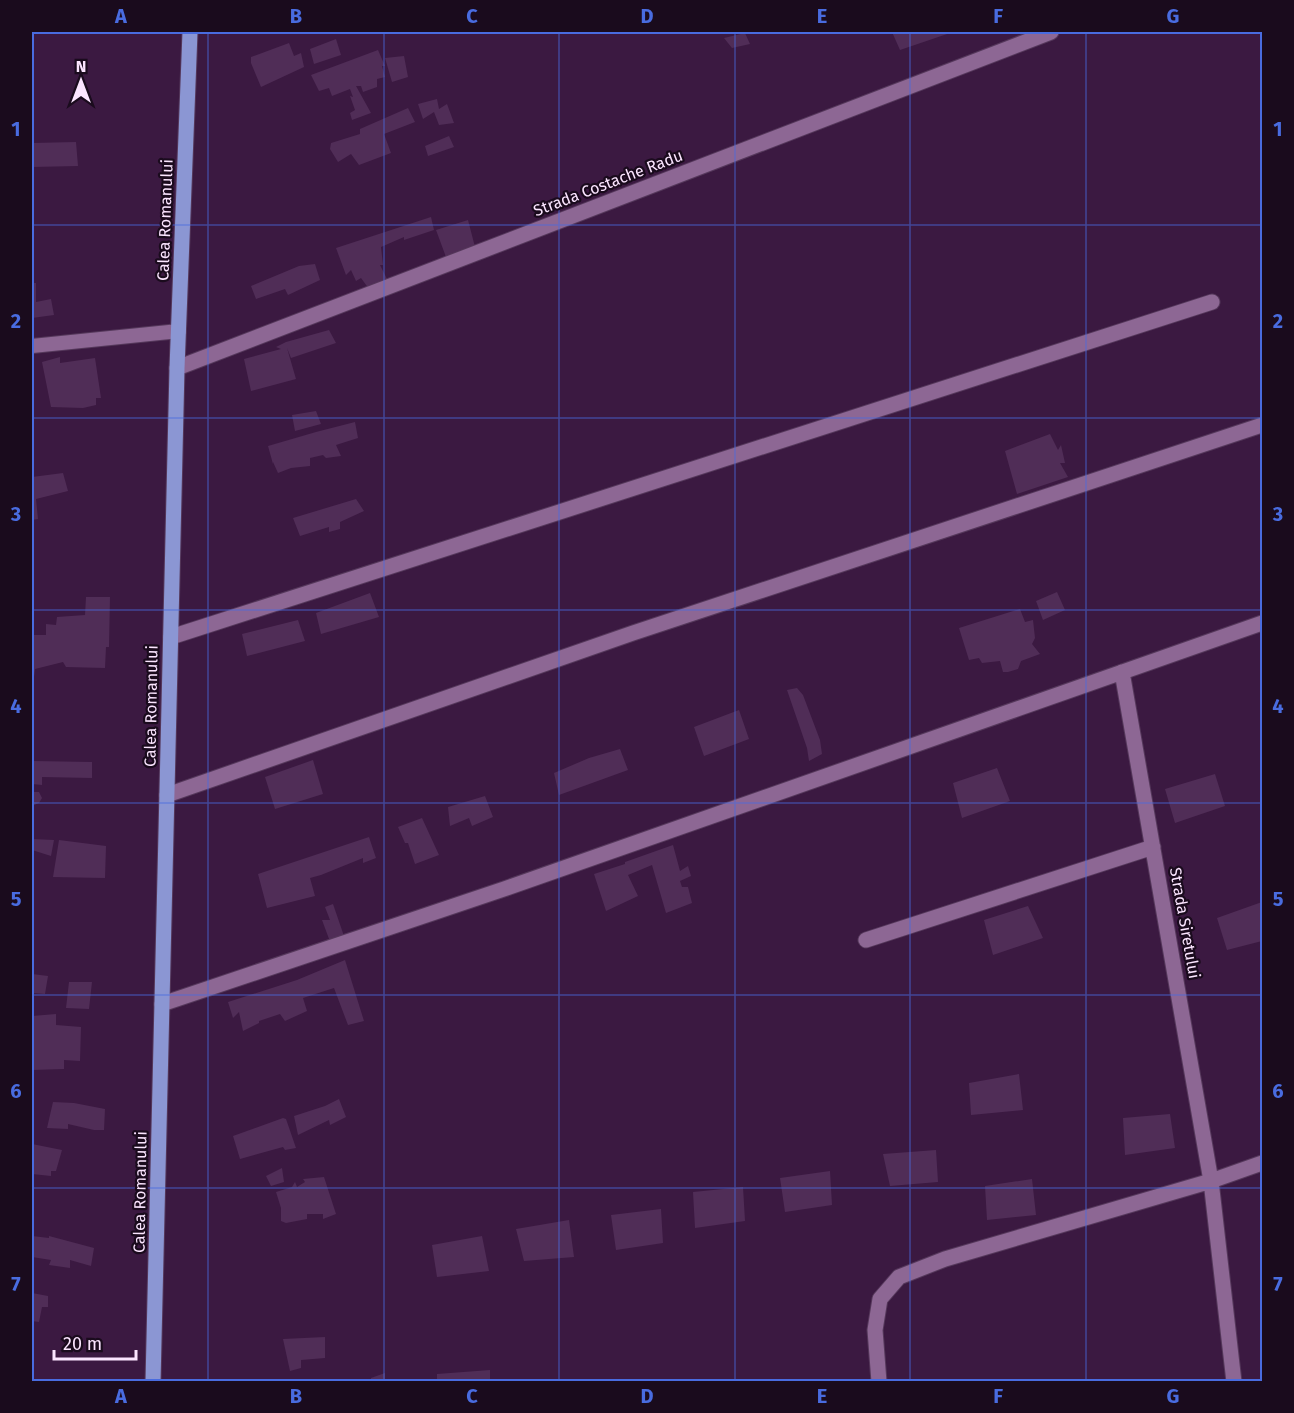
<svg xmlns="http://www.w3.org/2000/svg" width="1294" height="1413" font-family="'Fira Sans',sans-serif">
	<style>
		.building { fill: #502d57 }
		.lines { fill: none; stroke-linecap: round; stroke-linejoin: round }
		.service-casing { stroke: #55385b; stroke-width: 16 }
		.minor-casing { stroke: #55385b; stroke-width: 17 }
		.primary-casing { stroke: #55385b; stroke-width: 17 }
		.service { stroke: #8d6794; stroke-width: 14 }
		.minor { stroke: #8d6794; stroke-width: 15 }
		.primary { stroke: #8b96d3; stroke-width: 15 }
		.grid { fill: none; stroke: #496ce0; stroke-width: 1.5; stroke-opacity: 0.55 }
		.labels { text-anchor: middle; dominant-baseline: central; stroke-width: 4.5; stroke-linejoin: round; paint-order: stroke }
		.street-label { font-size: 16px; fill: #fbe5ff; stroke: #1a0b1d }
		.neatline { fill: none; stroke: #496ce0; stroke-width: 2 }
		.grid-label { font-size: 20px; text-anchor: middle; font-weight: bold; fill: #496ce0 }
	</style>
	<rect width="100%" height="100%" fill="#3b1941"/>
	<path class="building" d="M892,32H953L900,50Z
		M745,33L750,44L732,48L724,38Z
		M336,39L341,55L314,64L310,49Z
		M289,43L294,56L301,53L304,67L261,87L251,63V57Z
		M378,50L385,66H382L385,77L377,79V87L363,92L361,86H356L371,113L352,120L350,113L355,110L350,96L353,97L350,89L332,96L329,88L319,91L311,75Z
		M404,56L408,77L392,82L385,58Z
		M437,99L439,109L447,104L454,123L439,125L434,112L423,119L418,104Z
		M408,108L415,122L384,134L391,153L359,165L351,154L338,162L330,149L331,143L360,134V129Z
		M449,136L454,147L428,156L425,146Z
		M76,142L78,166L32,167V143Z
		M431,217L434,230L404,240V237L381,247L383,265H380L388,281L369,289L361,278L356,281L351,270L346,275L336,248Z
		M468,220L475,247L446,257L436,230Z
		M315,264L320,280L288,295L285,289L256,299L251,286L299,266Z
		M32,283H36V302L51,299L54,315L32,318Z
		M329,330L336,343L291,358L287,348L296,379L251,391L244,359L281,349L276,347L286,342Z
		M60,357V363L95,358L101,398H96V405L83,408L51,407L42,362Z
		M316,411L321,424L295,431L292,415Z
		M355,422L358,438L336,445L341,456L326,458L323,455L310,458V466L291,468L278,473L273,462V464L268,446L316,432Z
		M1050,434L1058,450L1061,445L1065,463H1060L1068,477L1017,494L1005,451Z
		M63,473L68,491L36,499L38,519L32,520V477Z
		M356,499L364,511L340,522V529L329,532V527L300,536L293,518Z
		M1057,592L1065,610L1043,620L1036,601Z
		M370,593L379,617L321,634L316,613Z
		M86,597H110L109,647H106L105,668L66,667L63,662L35,669L34,677H32V635H46V624L56,625L57,617L85,615Z
		M1020,609L1025,622L1033,620L1035,638L1032,644L1040,654L1021,661L1018,669L1008,672H1003L1000,661L982,663L979,658L969,660L959,628Z
		M298,620L305,641L247,656L242,634Z
		M797,688L803,695L820,740L822,754L809,761L807,748L787,690Z
		M739,710L749,739L704,756L694,727Z
		M620,749L628,770L559,795L554,773L589,758Z
		M313,760L323,794L275,809L265,777Z
		M32,761L92,762V778L42,777V785L32,784Z
		M997,768L1010,801L962,818L953,783Z
		M1215,774L1225,806L1175,823L1165,789Z
		M32,792H39L42,798L39,803L34,805V811H32Z
		M485,796L493,817L472,826L469,818L450,826L448,807Z
		M422,818L439,855L415,864L408,843H405L398,827Z
		M369,837L376,858L363,863V858L321,875L310,878L315,896L267,908L258,874Z
		M32,839L54,840L51,856L32,850Z
		M59,840L106,846L105,878L53,877Z
		M673,845L680,871L688,866L691,876L680,881L682,887H688L692,903L666,913L652,865L628,875L638,896L606,911L594,874L625,864V862Z
		M1262,902V941L1227,950L1217,918Z
		M333,904L345,939L332,947L322,920H330L325,907Z
		M1028,906L1043,938L993,955L984,920Z
		M345,960L364,1021L348,1025L334,988L303,998L307,1011L285,1021L280,1014L259,1021V1023L243,1031L239,1012L233,1018L228,1002L297,980Z
		M32,974L48,976L45,994L32,993Z
		M69,982H92L89,1009L66,1008Z
		M56,1014V1025L81,1027L80,1061L64,1060V1069L32,1070V1016Z
		M1019,1074L1023,1110L971,1115L969,1083Z
		M339,1099L346,1117L330,1125L329,1120L298,1135L294,1116L325,1106Z
		M53,1102L74,1103L105,1109L104,1130H94L68,1124V1129L47,1128Z
		M1170,1114L1175,1148L1125,1155L1123,1118Z
		M283,1118L286,1119L296,1148L285,1150L283,1147L240,1159L233,1136Z
		M32,1144L62,1150L56,1171H51V1176L32,1174Z
		M936,1150L938,1182L890,1186L883,1154Z
		M282,1168L284,1182L271,1186L266,1176Z
		M830,1171L832,1205L785,1212L780,1178Z
		M324,1177L336,1214L323,1219V1214H307V1219L286,1223L281,1221V1208L276,1192L292,1187L295,1182L297,1187L305,1182L303,1179Z
		M1032,1179L1036,1215L987,1220L985,1186Z
		M743,1187L745,1221L695,1228L693,1192Z
		M661,1209L663,1243L616,1250L611,1215Z
		M569,1220L574,1257L524,1261L516,1229Z
		M32,1236L49,1238V1236L94,1248L91,1266L70,1260V1268L49,1265L51,1260L32,1257Z
		M482,1236L489,1271L437,1277L432,1245Z
		M32,1293L48,1296V1307H42L39,1322L32,1321Z
		M325,1337V1358L301,1360V1368L290,1371L283,1339Z
		M490,1370V1382H437V1374Z
		M385,1373V1382H371V1378Z"/>
	<g class="lines">
		<defs>
			<path id="service" d="M32,346L179,331"/>
			<path id="minor" d="M177,368L1051,32
				M171,637L1212,302
				M1122,672L1211,1181L1234,1382
				M167,795L633,633L1262,425
				M866,940L1153,847
				M162,1004L504,889L1262,623
				M879,1382L875,1330L880,1299L899,1277L945,1259L1211,1181L1262,1163"/>
			<path id="primary" d="M153,1382L177,368L190,32"/>
		</defs>
		<use href="#service" class="service-casing"/>
		<use href="#minor" class="minor-casing"/>
		<use href="#primary" class="primary-casing"/>
		<use href="#service" class="service"/>
		<use href="#minor" class="minor"/>
		<use href="#primary" class="primary"/>
	</g>
	<path class="grid" d="M208,32V1382M384,32V1382M559,32V1382M735,32V1382M910,32V1382M1086,32V1382M32,225H1262M32,418H1262M32,610H1262M32,803H1262M32,995H1262M32,1188H1262"/>
	<g class="labels">
		<g class="street-label">
			<text transform="translate(608 183) rotate(-21)">Strada Costache Radu</text>
			<text transform="translate(165 220) rotate(-88)">Calea Romanului</text>
			<text transform="translate(151 706) rotate(-89)">Calea Romanului</text>
			<text transform="translate(1185 923) rotate(80)">Strada Siretului</text>
			<text transform="translate(140 1192) rotate(-89)">Calea Romanului</text>
		</g>
	</g>
	<rect width="1294" height="1413" fill="none" stroke="#1a0b1d" stroke-width="66"/>
	<g transform="translate(81 81)" stroke="#1a0b1d" stroke-width="4.5" paint-order="stroke">
	<path d="M0-4.5L10 22L0 15L-10 22Z" fill="#fbe5ff"/>
	<text y="-9" font-size="16" font-weight="bold" text-anchor="middle" fill="#fbe5ff">N</text>
	</g>
	<path d="M54 1350v9h82v-9" fill="none" stroke="#fbe5ff" stroke-width="3"/>
	<text x="63" y="1350" font-size="18" fill="#fbe5ff" stroke="#1a0b1d" stroke-width="4.5" paint-order="stroke">20 m</text>
	<rect x="33" y="33" width="1228" height="1347" class="neatline"/>
	<g class="grid-label">
		<text x="121" y="23">A</text>
		<text x="296" y="23">B</text>
		<text x="472" y="23">C</text>
		<text x="647" y="23">D</text>
		<text x="822" y="23">E</text>
		<text x="998" y="23">F</text>
		<text x="1173" y="23">G</text>
		<text x="16" y="136">1</text>
		<text x="1278" y="136">1</text>
		<text x="16" y="328">2</text>
		<text x="1278" y="328">2</text>
		<text x="16" y="521">3</text>
		<text x="1278" y="521">3</text>
		<text x="16" y="713">4</text>
		<text x="1278" y="713">4</text>
		<text x="16" y="906">5</text>
		<text x="1278" y="906">5</text>
		<text x="16" y="1098">6</text>
		<text x="1278" y="1098">6</text>
		<text x="16" y="1291">7</text>
		<text x="1278" y="1291">7</text>
		<text x="121" y="1403">A</text>
		<text x="296" y="1403">B</text>
		<text x="472" y="1403">C</text>
		<text x="647" y="1403">D</text>
		<text x="822" y="1403">E</text>
		<text x="998" y="1403">F</text>
		<text x="1173" y="1403">G</text>
	</g>
</svg>
